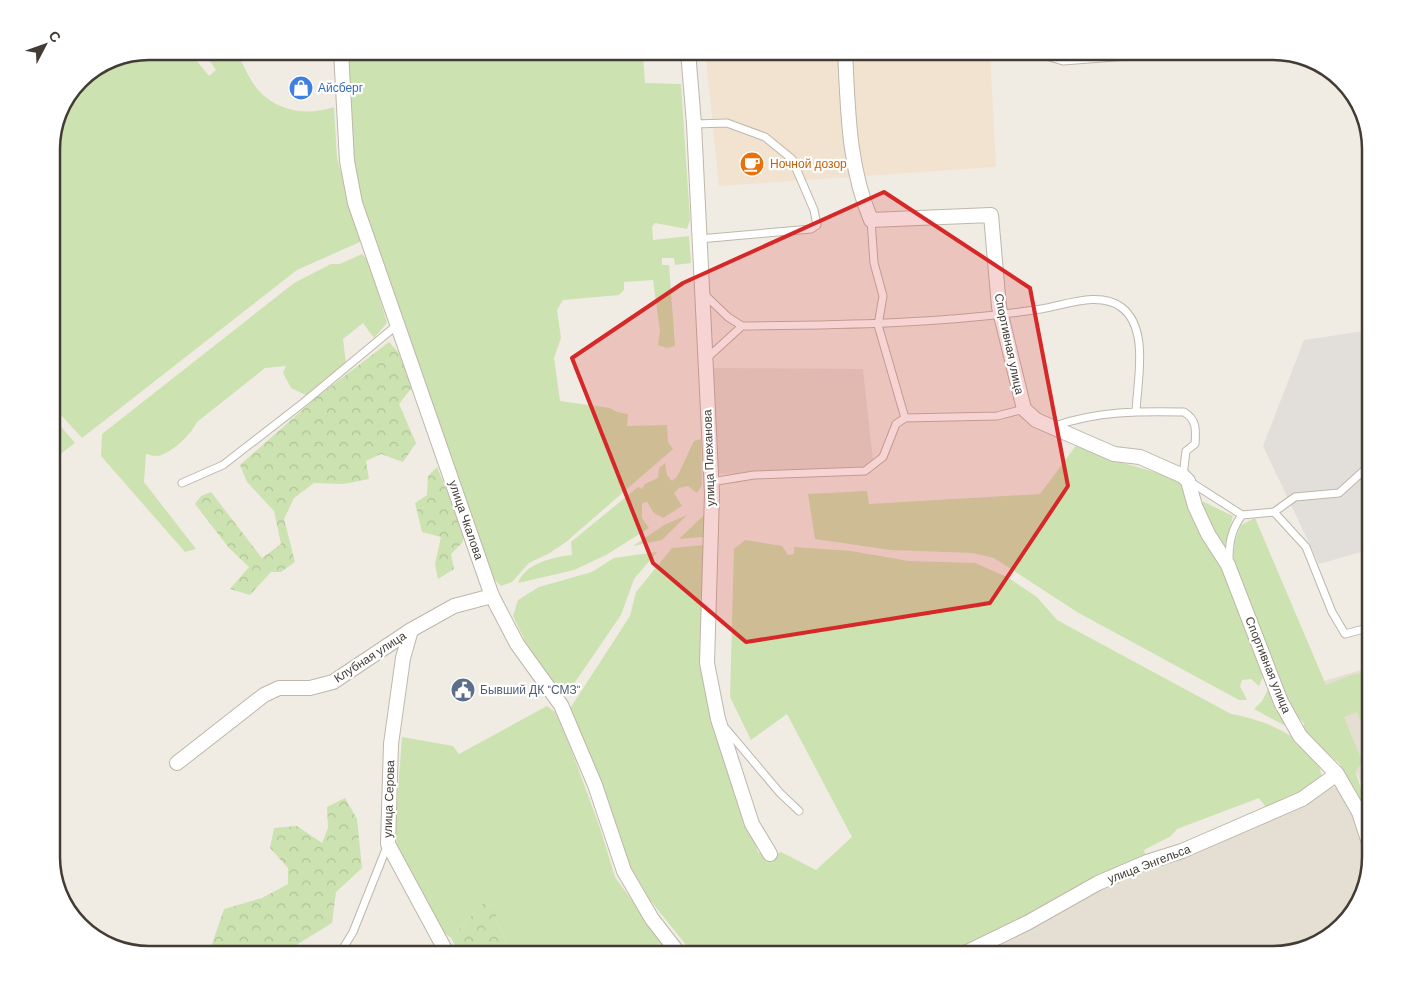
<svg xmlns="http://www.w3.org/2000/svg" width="1422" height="1006" font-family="'DM Sans',sans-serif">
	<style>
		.residential { fill: #e4ded3 }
		.commercial { fill: #f1e3d0 }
		.industrial { fill: #e2ded9 }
		.green { fill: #cce2b0 }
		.forest { fill: url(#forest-crowns) }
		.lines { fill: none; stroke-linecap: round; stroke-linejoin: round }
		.lane-casing { stroke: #beb7ab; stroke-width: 9 }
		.street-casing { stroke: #beb7ab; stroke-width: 16 }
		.lane { stroke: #fff; stroke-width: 7 }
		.street { stroke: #fff; stroke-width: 14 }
		.marked { fill: #d62828; fill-opacity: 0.2; stroke: #d62828; stroke-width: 4; stroke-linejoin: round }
		.labels { text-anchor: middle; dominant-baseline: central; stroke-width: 4.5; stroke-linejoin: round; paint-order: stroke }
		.shop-label { font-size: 12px; fill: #366cbe; stroke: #fff; text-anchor: start }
		.food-label { font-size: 12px; fill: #c56008; stroke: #fff; text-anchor: start }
		.street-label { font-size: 12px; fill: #423c35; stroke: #fff }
		.service-label { font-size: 12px; fill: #4e5e75; stroke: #fff; text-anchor: start }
		.rim { fill: none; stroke: #423c35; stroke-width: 2.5 }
	</style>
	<defs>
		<pattern id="forest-crowns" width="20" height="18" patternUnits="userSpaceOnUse" patternTransform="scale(1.25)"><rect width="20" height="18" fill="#cce2b0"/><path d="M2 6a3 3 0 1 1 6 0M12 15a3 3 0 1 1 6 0" fill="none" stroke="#b0c398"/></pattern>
	</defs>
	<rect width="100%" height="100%" fill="#f0ece4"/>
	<path class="residential" d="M710,368L863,369L874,470L712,474Z
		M1371,667V811L1324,681Z
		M1317,785L1347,790L1369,861L1351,916L1317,945L1273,955H950L1075,890L1182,851Z"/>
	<path class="commercial" d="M705,51H990L996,167L719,186Z"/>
	<path class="industrial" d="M1371,330V549L1319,564L1263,446L1304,340Z"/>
	<path class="green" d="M149,51C184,51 187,47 209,76L216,70L203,51H236C243,64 250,81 259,91C279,112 308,116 334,107L337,158L355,223L362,241L297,270L82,438L51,404V142C55,130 56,115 62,105C78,74 119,63 149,51Z
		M348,51H678V55L656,58L655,54L643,55L645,83L681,84L690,220L687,229L655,223L652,227L653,240L689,236L691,263L675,265L674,258H662V265H669L675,346L667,348L658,345L660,331L653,280L624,282V290L619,295L563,300L557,310L561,338L554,358L560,401L610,408L617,412L628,414L627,426L667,425L668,442L673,449L566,542L548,554L529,563L512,582L501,586L494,579L362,204L354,167Z
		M362,254L369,261L387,323L374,338L363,323L343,339L346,363L306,395L291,388L283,373L286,366L265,368L197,422C191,434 176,449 162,455C157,457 150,455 146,454L144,482L196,549L185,552L101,456L102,434L294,283L331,264H340Z
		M51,415L75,443L51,461Z
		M701,439L702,485L697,493L688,486L679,488L674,493L682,506L663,518L654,513L647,502L642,503V518L649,528L606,555L574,570L518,583C525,563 554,557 572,555L571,542L638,487L642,489L645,484L658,478L659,468L665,463L667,475L672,481L677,477L694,441Z
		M1078,443L1113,460L1175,478L1185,489L1226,570L1261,660L1263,677L1259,686L1251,679L1242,680L1240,686L1247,700H1239L1077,612L994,558L972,553L891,550L815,539L808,494L867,491L869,504L1040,494Z
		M1198,502H1204L1233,516L1224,548L1217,541Z
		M687,515L662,540L633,546L664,525Z
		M704,515L705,531L703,537L679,539Z
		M1255,518L1326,685L1352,675L1371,672V728L1363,727L1357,712L1344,717L1363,764L1358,767L1356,773L1366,805H1362L1339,763L1304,733V723L1301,720L1295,721L1233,564L1235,541L1241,525Z
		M745,540L782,546L788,555L794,554V547L851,551L909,561L975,563L1007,577L1037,597L1057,620L1231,714C1264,719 1319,741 1322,779L1317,785L1268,810L1259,798L1177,829L1171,836L1144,850L1146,857L1021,921L947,955H694L650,900L622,852L594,763L569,710L630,616L636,592L672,548L704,545L702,633L721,748L758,852L769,858L781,852L816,870L852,837L787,714L751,740L730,697L734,549Z
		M657,552L634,579L621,615L573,685L560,693L525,641L513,616L518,600L539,587L592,572L614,558Z
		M1271,684L1291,729L1254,709L1262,701Z
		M547,706L555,712L570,746L600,828L615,877L671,955H560C547,944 526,949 511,952L496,920V907L483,903L451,938L442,931L398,850L395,832L402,737L453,746L459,754Z"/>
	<path class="forest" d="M389,342L398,352L413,386L399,404L416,443L403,462L381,454L366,461L369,479L344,484L314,483L294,498L284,519L295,562L281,572H271L250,595L230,589L249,567L229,548L195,504L201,496L211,492L262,558L281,544L274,511L247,482L240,465L317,397Z
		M437,467L465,535L462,543L451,554L454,569L438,579L435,564L441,537L422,532L415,503L427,495L428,476Z
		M345,798L357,819L362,868L336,892L332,923L280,955H210L209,953L224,909L262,898L288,884V868L270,848L274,828L297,826L322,843L328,828L327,807Z
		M483,903L496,907V920L511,952C526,950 547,944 560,955H460L451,938Z"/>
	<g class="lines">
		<defs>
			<path id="lane" d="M1029,51L1063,61L1193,51
				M694,124L727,123L765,137L792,159L814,210L817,225L811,229L699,239
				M871,220L874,263L883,296L878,325L905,418
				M704,294L728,317L742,326
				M706,359L742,326C842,325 942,324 1041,309C1066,305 1099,291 1121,307C1150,328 1137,382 1136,412
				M1055,426C1097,411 1140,411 1184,412C1197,420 1196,430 1195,444L1186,451L1183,476
				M1189,481L1242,515L1274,512L1306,547L1332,612L1345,634L1371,627
				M711,482L754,475L865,471L883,457L896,424L905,418L997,416L1024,409
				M182,483L223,465L303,403L397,325
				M1274,512L1295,497L1339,493L1371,464
				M1229,561C1229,543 1231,530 1242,515
				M726,729L780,793L799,811
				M339,955L353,932L388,844"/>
			<path id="street" d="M341,51L347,161L355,203L492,596L517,644L561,705L595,785L624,871L652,919L680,955
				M688,51L694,124L712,494L707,663L718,719L752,824L770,854
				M845,51C848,109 848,166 871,220L991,215L999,307L1024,409L1036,420L1114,454L1140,457L1183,476L1188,481L1195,506L1208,534L1228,565L1281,702L1300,736L1337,774L1359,812L1371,849
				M411,630L403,658L391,744L388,844L448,955
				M177,763L264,695L279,688H310L333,682L411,630L454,606L492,596
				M961,955L1027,923L1098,883L1147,862L1182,851L1302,799L1337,774"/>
		</defs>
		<use href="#lane" class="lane-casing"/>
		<use href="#street" class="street-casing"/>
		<use href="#lane" class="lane"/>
		<use href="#street" class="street"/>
	</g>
	<path class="marked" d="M884,192L1030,288L1068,486L990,603L746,642L653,563L572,358L683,283Z"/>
	<defs>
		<symbol id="shop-disc" viewBox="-11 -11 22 22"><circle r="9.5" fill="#3f7fe0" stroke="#fff"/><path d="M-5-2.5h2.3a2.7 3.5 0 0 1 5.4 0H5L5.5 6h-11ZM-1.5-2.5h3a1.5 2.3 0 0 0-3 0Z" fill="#fff"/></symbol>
		<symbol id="cafe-disc" viewBox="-11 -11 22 22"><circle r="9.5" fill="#e8710a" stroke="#fff"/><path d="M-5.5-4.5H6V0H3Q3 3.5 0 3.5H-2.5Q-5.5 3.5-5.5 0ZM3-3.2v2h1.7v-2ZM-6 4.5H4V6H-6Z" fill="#fff"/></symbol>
		<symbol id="civic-disc" viewBox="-11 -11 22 22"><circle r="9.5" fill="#5c6f8a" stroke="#fff"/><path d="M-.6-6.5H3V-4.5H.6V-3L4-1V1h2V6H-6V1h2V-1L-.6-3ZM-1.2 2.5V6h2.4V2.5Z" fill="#fff"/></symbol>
	</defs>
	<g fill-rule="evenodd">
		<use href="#shop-disc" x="287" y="74" width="28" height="28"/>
		<use href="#cafe-disc" x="738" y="150" width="28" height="28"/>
		<use href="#civic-disc" x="449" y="676" width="28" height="28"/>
	</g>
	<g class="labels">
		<g class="shop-label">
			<text x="318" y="88">Айсберг</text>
		</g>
		<g class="food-label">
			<text x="770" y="164">Ночной дозор</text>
		</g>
		<g class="street-label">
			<text transform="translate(1009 344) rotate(78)">Спортивная улица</text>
			<text transform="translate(709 458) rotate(-92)">улица Плеханова</text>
			<text transform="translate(466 520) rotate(71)">улица Чкалова</text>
			<text transform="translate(370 657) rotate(-33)">Клубная улица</text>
			<text transform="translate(1268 665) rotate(68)">Спортивная улица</text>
			<text transform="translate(389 799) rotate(-88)">улица Серова</text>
			<text transform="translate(1149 864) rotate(-21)">улица Энгельса</text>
		</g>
		<g class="service-label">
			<text x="480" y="690">Бывший ДК "СМЗ"</text>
		</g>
	</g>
	<path d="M0 0H1422V1006H0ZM149 60H1273A89 89 0 0 1 1362 149V857A89 89 0 0 1 1273 946H149A89 89 0 0 1 60 857V149A89 89 0 0 1 149 60Z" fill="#fff" fill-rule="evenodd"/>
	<path class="rim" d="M149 60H1273A89 89 0 0 1 1362 149V857A89 89 0 0 1 1273 946H149A89 89 0 0 1 60 857V149A89 89 0 0 1 149 60Z"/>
	<g transform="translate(45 45) rotate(49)" stroke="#ffffff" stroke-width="4" paint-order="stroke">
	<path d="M0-4L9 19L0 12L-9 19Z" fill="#423c35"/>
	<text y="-8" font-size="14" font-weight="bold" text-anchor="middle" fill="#423c35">С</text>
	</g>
</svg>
